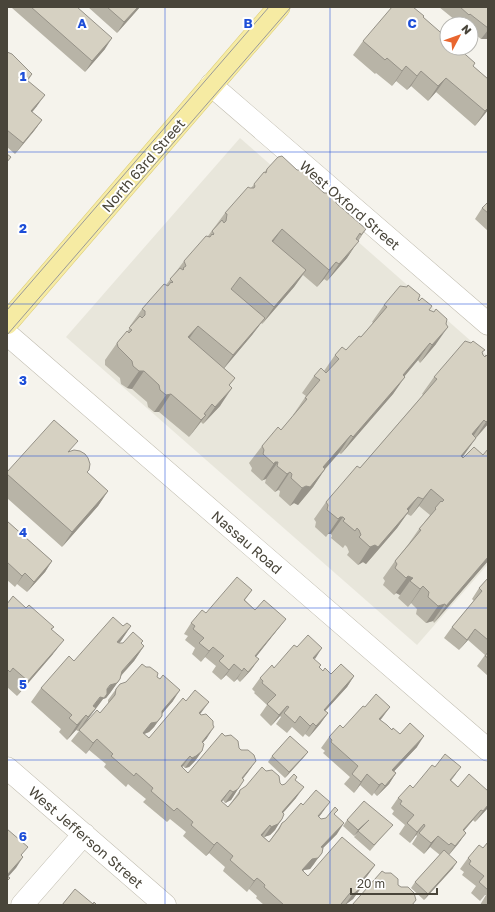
<svg xmlns="http://www.w3.org/2000/svg" width="495" height="912" font-family="'Golos Text',sans-serif">
	<style>
		.residential { fill: #e8e6db }
		.lines { fill: none; stroke-linecap: round; stroke-linejoin: round }
		.minor-casing { stroke: #c0bcaf; stroke-width: 23 }
		.primary-casing { stroke: #dbcb74; stroke-width: 23 }
		.minor { stroke: #fff; stroke-width: 22 }
		.primary { stroke: #f6eba3; stroke-width: 22 }
		.tram { stroke: #999; stroke-width: 1 }
		.wall { fill: #b8b4a7 }
		.shaded-wall { fill: #969288 }
		.building { fill: #d6d1c2; stroke: #969288 }
		.grid { fill: none; stroke: #1d4ed8; stroke-width: 1; stroke-opacity: 0.55 }
		.labels { text-anchor: middle; dominant-baseline: central; stroke-width: 4; stroke-linejoin: round; paint-order: stroke }
		.street-label { font-size: 14px; fill: #49453a; stroke: #fff }
		.grid-label { font-size: 13px; text-anchor: middle; font-weight: bold; fill: #1d4ed8; stroke: #fff; stroke-width: 4; stroke-linejoin: round; paint-order: stroke }
	</style>
	<rect width="100%" height="100%" fill="#f5f3ec"/>
	<path class="residential" d="M240,138L488,356V564L417,645L66,337Z"/>
	<g class="lines">
		<defs>
			<path id="minor" d="M211,85L488,324
				M7,334L488,750
				M7,768L165,905
				M22,905L84,834"/>
			<path id="primary" d="M7,323L279,7"/>
		</defs>
		<use href="#minor" class="minor-casing"/>
		<use href="#primary" class="primary-casing"/>
		<use href="#minor" class="minor"/>
		<use href="#primary" class="primary"/>
		<path class="tram" d="M7,310L269,7
			M7,335L291,7"/>
	</g>
	<path class="wall" d="M13,7H77L105,49L85,72L12,8Z
		M88,7H140L117,33Z
		M439,7H488V39H481L471,31V24H460Z
		M423,17L473,66L488,79V110L475,126L436,92L428,101L411,86L407,90L396,81L392,86L376,73L375,74L353,55L363,41Z
		M7,52L32,74L28,81L37,106L32,112L42,120L34,131L15,154L7,147Z
		M267,169L310,180L366,229L347,258L327,281L324,279L317,287L303,275L294,287L262,324L261,323L252,335L224,368L235,378L229,386L220,406L203,424L201,422L189,437L159,412H154L148,407L147,402L132,389L127,388L121,384L120,378L105,365V360L117,343L131,327L130,326L142,309L166,285L184,261L208,236L225,213L250,188H251Z
		M488,202V231L475,219L482,208Z
		M418,300L429,310L436,344L420,363L418,360L404,377L393,394L341,454L339,453L325,469L313,487L298,505L294,503L290,506L279,496L280,491L278,490L275,492L265,483L266,479L263,480L262,481L251,471L252,468L249,463L262,446L281,430L294,415H293L306,396L302,393L314,376L324,371L335,355L346,350L361,337L373,323L372,322L384,305Z
		M483,353L488,424L476,438L462,457L488,561L434,623L433,621L426,623L416,614L417,609L411,603L408,607L398,598L400,595L396,593L394,595L383,585L385,581L383,578L395,561L407,546L419,529L430,515L419,506L411,516L407,514L397,528L366,564L363,562L358,565L347,555L349,552L347,547L345,545L343,548L331,538L332,536L331,534H328L326,537L315,527L316,522L314,519L326,502L360,468L423,395L422,394L434,377Z
		M70,451L87,473L108,491L98,506L62,547L7,498V472Z
		M7,521L52,561L45,572L27,592L17,584L15,587L7,580Z
		M488,578V676L477,666L485,655L468,640L459,650L444,638L452,627L474,601L472,599L479,588Z
		M252,590L245,600L255,610L286,619L278,629L256,656L251,670L240,682L237,679L234,682L226,675L221,680L212,672L216,666L205,657L201,662L192,654L195,648L185,640L188,636L184,634L191,623L206,613Z
		M7,604L26,608L54,627L52,629L53,654L17,696L7,687Z
		M131,626L119,643L141,644L144,646L134,661L121,676L120,679L110,693L106,698L103,699L85,723L100,713L108,704V700L116,689L157,677L173,701L162,713L154,727L149,732L144,734L149,738L200,714L207,738L202,743V751L195,761L189,767L185,768L183,766L182,767L188,773L239,748L256,761L243,779L238,789L231,800L225,803L223,800L222,802L228,807L240,790L280,783L282,785L285,784L295,780L296,798L283,813L275,830L270,835L264,837L269,842L273,836L282,823L285,821L303,805L322,813L319,817L321,819L326,818L334,814L337,834L323,848L314,864L310,869L304,870L303,871L308,876L375,865L367,876L362,882L361,888L353,899L345,905H344L342,904V905H264L256,898L257,896L249,889L247,892L223,871L225,867L209,853L206,856L183,836L186,832L170,819L167,822L143,802L146,799L135,790L128,784L126,787L104,767L106,764L89,750L86,754L71,741L79,731H78L76,730L67,740L59,732L61,729L31,702L41,688L74,661Z
		M315,660L319,668L323,671L331,674L354,676L347,687L325,711L328,713L320,724L309,737L305,734L303,737L292,727L287,733L276,724L281,717L280,716L271,726L260,715L267,705L254,693L255,692L252,689L260,678L274,668Z
		M365,707H390L380,720L392,730L417,747L394,771L396,773L389,784L377,796L374,793L372,796L360,785L354,793L344,784L350,777L323,753L325,751L321,748L329,737L343,728Z
		M308,752L303,758L285,778L268,762L272,756Z
		M451,780L458,787L488,807L475,822L473,820L464,831L466,833L458,844L449,855L453,868L424,900L411,888L415,882L440,855L430,847L424,854L412,844L417,836L416,835L410,843L399,834L405,825L392,814L394,811L391,808L398,798L413,788Z
		M347,820L388,830L370,851L354,837L358,832L354,836L343,826Z
		M488,842V905H480L486,895H485L480,901L471,893L476,886L462,875L464,872L460,869L468,858L483,848Z"/>
	<path class="shaded-wall" d="M138,7H140L117,33L124,22Z
		M488,30V39H481Z
		M112,38L105,49L85,72L92,61Z
		M406,66L396,81L392,86L402,71Z
		M421,71L411,86L407,90L417,76Z
		M446,78L436,92L428,101L438,86Z
		M45,95L37,106L24,122L31,111Z
		M488,108V110L475,126L485,111Z
		M42,120L34,131L15,154L23,143Z
		M282,229L270,246L272,241Z
		M366,229L347,258L327,281L339,264L351,251Z
		M336,262L324,279L317,287L329,270Z
		M306,270L294,287L262,324L274,307Z
		M265,318L252,335L221,372L233,355Z
		M198,326L186,343L188,337Z
		M448,327L436,344L420,363L432,345Z
		M430,343L418,360L391,392L403,375Z
		M139,371H144L132,389L127,388Z
		M405,377L393,394L341,454L353,437Z
		M232,388L220,406L203,424L215,407Z
		M171,394L159,412H154L166,395Z
		M206,415L193,432L189,437L201,420Z
		M484,420L472,438V434Z
		M488,420V424L474,440L486,422Z
		M351,435L339,453L311,485L323,467Z
		M476,438L464,455L449,473L461,456Z
		M275,462H278L266,479L263,480L262,481Z
		M325,469L313,487L298,505L294,503L290,506L302,488L306,486Z
		M290,472L278,490L275,492L287,474Z
		M431,489L419,506L411,516L423,499Z
		M108,491L98,506L62,547L72,532Z
		M418,497L406,514L407,509Z
		M409,511L397,528L366,564L363,562L358,565L370,547Z
		M340,517H343L331,534H328L326,537Z
		M488,557V561L434,623L446,606Z
		M52,561L45,572L27,592L34,582Z
		M25,573L17,584L15,587L22,576Z
		M408,576L413,578L410,581L400,595L396,593L394,595Z
		M423,586L411,603L408,607L420,589Z
		M445,604L433,621L426,623L438,606Z
		M286,619L278,629L248,667L255,656Z
		M131,626L121,641L107,656L117,642Z
		M475,629L468,640L459,650L467,640Z
		M64,640L53,654L17,696L28,681Z
		M144,646L134,661L113,684L120,679L110,693L106,698L103,699L85,723L78,731L88,717L93,706Z
		M213,647L201,662L209,651Z
		M322,648L315,659L313,658Z
		M259,659L251,670L240,682L248,672Z
		M234,664L226,675L221,680L229,670Z
		M244,668L237,679L234,682L242,671Z
		M354,676L347,687L316,721L324,710Z
		M180,690L173,701L155,722L162,711Z
		M209,702L201,713L192,724L199,713Z
		M287,706L280,716L271,726L279,715Z
		M390,707L382,718L372,730L379,719Z
		M328,713L320,724L309,737L316,726Z
		M86,715L76,730L67,740L77,725Z
		M162,716L154,727L149,732L144,734L143,733L151,723Z
		M313,723L305,734L303,737L310,726Z
		M214,727L207,738L194,753L202,742Z
		M424,736L417,747L385,781L392,770Z
		M97,739L89,750L86,754L93,743Z
		M202,751L195,761L189,767L185,768L192,758Z
		M308,752L303,758L285,778L289,772Z
		M190,756L183,766L173,777L181,766Z
		M256,761L248,772L234,789L242,778Z
		M461,767L453,778L443,790L450,780Z
		M396,773L389,784L377,796L385,786Z
		M367,774L360,785L354,793L361,782Z
		M382,783L374,793L372,796L379,785Z
		M304,787L296,798L274,823L282,812Z
		M238,789L231,800L225,803L233,792Z
		M230,790L223,800L213,812L221,801Z
		M330,802L322,813L310,827L318,816Z
		M488,805V808L475,822L483,811Z
		M481,810L473,820L455,841L463,830Z
		M282,819L275,830L270,835L264,837L271,827Z
		M369,820L365,825L354,836L358,830Z
		M344,823L337,834L314,857L321,847Z
		M424,824L416,835L410,843L417,832Z
		M270,825L262,836L261,835Z
		M466,833L458,844L447,857L455,846Z
		M438,836L430,847L424,854L431,843Z
		M217,842L209,853L206,856L214,845Z
		M322,853L310,869L304,870L294,880L302,870L312,859Z
		M23,857L16,868L7,878V875Z
		M457,862L453,868L424,900L428,894Z
		M375,865L367,876L353,892L361,881Z
		M257,878L249,889L247,892L254,881Z
		M361,888L353,899L345,905L352,895Z"/>
	<path class="building" d="M31,7H77L112,38L92,61Z
		M107,7H138L124,22Z
		M392,7H413L424,16L423,17L447,38V48H458L475,63L473,66L488,79V108L485,111L446,78L438,86L421,71L417,76L406,66L402,71L387,58L385,60L363,41Z
		M460,7H488V28L470,14L469,15Z
		M7,52L12,54L32,74L27,80L45,95L31,111L42,120L23,143L7,130Z
		M7,154L11,157L7,162Z
		M282,156L297,170H303L308,174L310,180L324,193H330L336,198V203L366,229L361,235L360,233L356,239L359,241L339,264L336,262L329,270L282,229L272,241L306,270L274,307L240,277L231,289L265,318L233,355L198,326L188,337L235,378L229,385L232,388L215,407L212,404L204,414L206,415L201,420L171,394L166,395L160,390L159,385L144,371H139L133,366L132,361L118,347L117,343L127,331L129,333L132,330L129,328L140,316L142,318L145,315V311L142,309L164,284L168,286L171,282L172,283L173,282L170,279L180,268L183,270L184,269L183,268L186,266L184,261L206,236L210,237L212,234L213,235L214,234L212,231L222,220L224,223L226,221L227,214L225,213L248,187L250,188H254L255,186L254,184L264,172L266,173L267,169L278,157Z
		M488,202V213L482,208Z
		M408,285L420,295L418,300L419,301L422,298L432,306L429,310L434,312L436,309L447,319L446,324L448,327L432,345L430,343L403,375L405,377L353,437L351,435L323,467L325,469L310,487L306,486L302,488L291,478L292,474L290,472L287,474L277,466L278,462H275L274,464L263,454L264,450L262,446L278,427L281,430L307,399L305,398L320,380L314,376L321,368L326,373L339,359L335,355L342,347L346,350L359,336L361,337L387,307L384,305L400,286L407,287Z
		M465,341L471,343L473,341L485,350L482,352L483,355L485,357L486,355L488,357V420L486,422L484,420L472,434L476,438L461,456L463,458L474,447L483,455L488,449V557L446,606L445,604L438,606L428,597L429,592L423,586L420,589L410,581L413,578L408,576L406,578L395,568L397,564L395,561L421,530L419,529L436,509L435,508L441,501L442,502L444,500L431,489L423,499L418,497L407,509L409,511L378,547L375,545L370,547L359,537L361,535L359,530L357,528L355,531L343,521L345,519L343,517H340L338,519L327,510L328,505L326,502L357,466L360,468L437,379L434,377Z
		M54,420L78,441L68,452L74,450L80,451L85,454L88,458L90,464L89,470L87,472L108,491L72,532L7,474V472Z
		M7,521L52,561L34,582L25,573L22,576L7,562Z
		M237,577L252,590L244,600L255,610L264,600L286,619L255,656L259,659L248,672L244,668L242,671L234,664L229,670L219,661L224,656L213,647L209,651L199,643L204,638L193,629L195,626L191,623L202,610L206,613Z
		M488,578V640L475,629L467,640L452,627L482,591L479,588Z
		M13,596L26,608L29,605L54,627L51,629L64,640L28,681L13,668L10,672L7,669V604Z
		M113,617L123,626L127,623L131,626L117,642L119,643H123L133,632L143,641L141,643L144,646L122,671L120,679L117,683L110,685L107,689V694L104,698L100,697L93,706L96,708L88,717L86,715L77,725L69,718L72,715L41,688L69,656L74,661Z
		M308,635L322,648L313,658L321,665L319,667L323,671L325,668L331,674L341,664L354,676L324,710L328,713L316,726L313,723L310,726L300,716L295,723L284,713L289,707L287,706L279,715L267,704L276,695L262,683L263,681L260,678L272,665L274,668L294,645L297,647Z
		M488,652V658L485,656Z
		M142,664L146,667H150L158,673L157,677L160,679L163,675L180,690L162,711V716L157,722L151,723L143,733L149,738L183,698L186,701L195,690L209,702L199,713L201,715L206,714L213,721V725L214,727L202,742L204,744L202,751L196,756L192,758L190,756L181,766L188,773L222,733L225,736L231,735L238,741L239,748L241,750H248L254,755L256,761L242,778L244,780L238,789L233,792L230,790L221,801L228,807L239,794L240,790L246,786L262,767L266,771L272,770L279,776L280,783L282,785L285,784L294,774L297,777L295,780L304,787L282,812L284,814L282,819L278,824L271,827L270,825L261,835L269,842L279,829L282,823L285,821L301,803L303,805L316,790L330,802L318,816L321,819L326,818L335,807L338,810L334,814L344,823L321,847L323,848L322,853L318,858L312,859L302,870L308,876L342,837L375,865L361,881L362,882L361,888L352,895L350,893L341,904L342,905H284L264,887L265,885L262,882L257,878L254,881L230,860L233,856L217,842L214,845L191,825L193,822L177,808L174,811L151,791L153,788L143,779L136,773L134,776L111,756L113,754L97,739L93,743L79,730L97,710L100,713L115,695L116,689L120,684L126,682Z
		M376,694L390,707L379,719L387,725L392,730L393,728L400,734L410,723L424,736L392,770L396,773L385,786L382,783L379,785L367,774L361,782L352,774L358,766L331,742L332,740L329,737L340,725L343,728L363,706L365,707Z
		M290,736L308,752L289,772L272,756Z
		M445,754L461,767L450,780L458,787L469,774L488,791V805L483,811L481,810L463,830L466,833L455,846L451,843L449,845L438,836L431,843L419,833L425,826L424,824L417,832L407,823L414,815L400,804L402,801L398,798L410,785L413,788L432,765L435,767Z
		M364,801L393,825L374,845L358,831L369,820L358,830L347,820Z
		M7,829L28,847L21,855L23,857L7,875Z
		M488,842V890L479,882L484,876L469,864L471,861L468,858L479,845L483,848Z
		M444,850L457,862L428,894L415,882Z
		M382,871L385,873H391L398,879V885L401,887H408L414,893L416,900L412,905H352Z
		M7,876L10,878L7,881Z
		M75,889L93,904L94,902L97,905H62Z"/>
	<path class="grid" d="M165,7V905M330,7V905M7,152H488M7,304H488M7,456H488M7,608H488M7,760H488"/>
	<g class="labels">
		<g class="street-label">
			<text transform="translate(143 165) rotate(-49)">North 63rd Street</text>
			<text transform="translate(350 205) rotate(41)">West Oxford Street</text>
			<text transform="translate(247 542) rotate(41)">Nassau Road</text>
			<text transform="translate(86 837) rotate(41)">West Jefferson Street</text>
		</g>
	</g>
	<g class="grid-label">
		<text x="82" y="28">A</text>
		<text x="248" y="28">B</text>
		<text x="412" y="28">C</text>
		<text x="23" y="81">1</text>
		<text x="23" y="233">2</text>
		<text x="23" y="385">3</text>
		<text x="23" y="537">4</text>
		<text x="23" y="689">5</text>
		<text x="23" y="841">6</text>
	</g>
	<rect width="495" height="912" fill="none" stroke="#49453a" stroke-width="16"/>
	<g transform="translate(459 36) rotate(49)"><circle r="19" fill="#ffffff" stroke="#b6b5b0"/>
	<path d="M0-3L7 15L0 10L-7 15Z" fill="#e9662f"/>
	<text y="-6" font-size="11" font-weight="bold" text-anchor="middle" fill="#49453a">N</text>
	</g>
	<path d="M351 888v6h86v-6" fill="none" stroke="#49453a" stroke-width="2"/>
	<text x="357" y="888" font-size="12" fill="#49453a" stroke="#ffffff" stroke-width="3" paint-order="stroke">20 m</text>
</svg>
